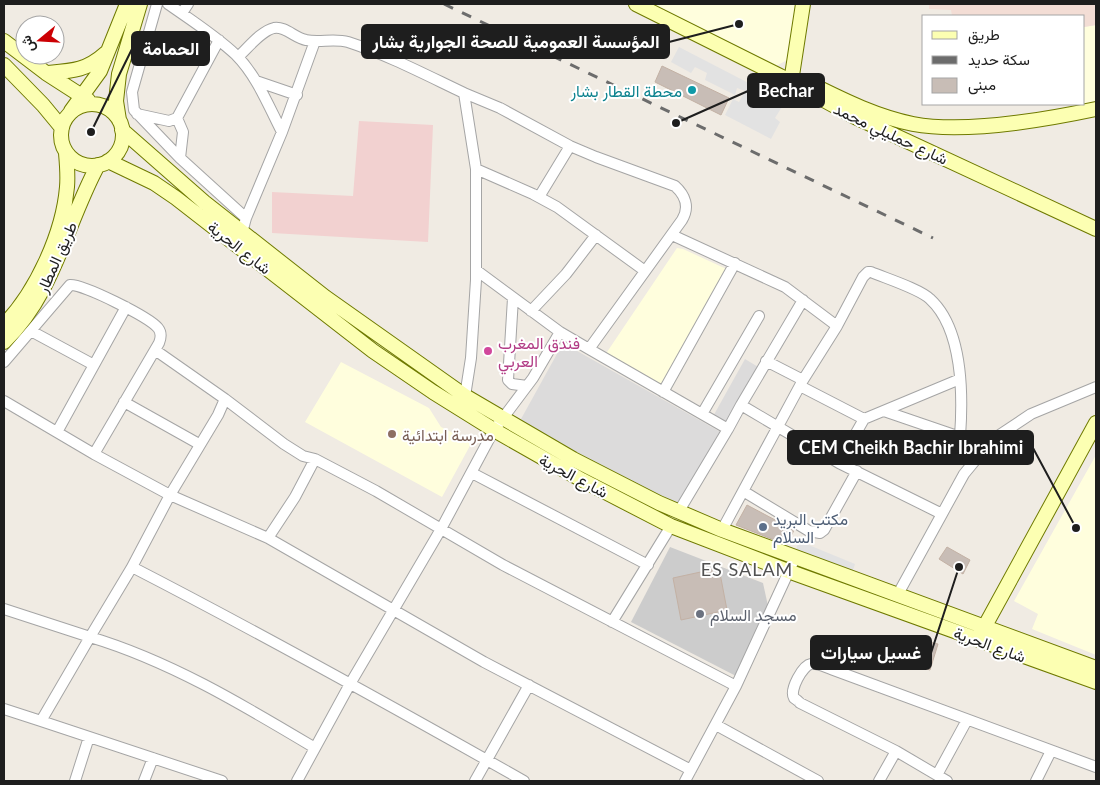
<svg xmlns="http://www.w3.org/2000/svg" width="1100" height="785" font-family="Lato,Vazirmatn,sans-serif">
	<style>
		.residential { fill: #dcdbdb }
		.commercial { fill: #f2d1d0 }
		.education { fill: #fffedd }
		.religious { fill: #ccc }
		.military { fill: #f3ddd5 }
		.parking { fill: #e2e2e2 }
		.building { fill: #c8bdb6; stroke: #c3b1a4 }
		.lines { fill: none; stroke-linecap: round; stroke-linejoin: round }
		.street-casing { stroke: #a5a5a5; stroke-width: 12 }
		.secondary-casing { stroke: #6f7a00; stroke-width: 16 }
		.street { stroke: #fff; stroke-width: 10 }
		.secondary { stroke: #fcffb2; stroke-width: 14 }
		.rail { stroke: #6c6c6c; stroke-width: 3; stroke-dasharray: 10 10; stroke-linecap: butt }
		.culture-dot { fill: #0f9aa8; stroke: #fff; stroke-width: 2 }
		.hotel-dot { fill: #d1479c; stroke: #fff; stroke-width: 2 }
		.education-dot { fill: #8d6e63; stroke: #fff; stroke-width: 2 }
		.service-dot { fill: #5c6f8a; stroke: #fff; stroke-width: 2 }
		.worship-dot { fill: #6b7280; stroke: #fff; stroke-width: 2 }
		.labels { text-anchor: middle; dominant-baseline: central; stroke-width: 4; stroke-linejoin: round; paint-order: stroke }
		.culture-label { font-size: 16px; fill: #0d838f; stroke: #fff; text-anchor: end }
		.street-label { font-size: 16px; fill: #1e1e1e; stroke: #fff }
		.hotel-label { font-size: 16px; fill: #b23c85; stroke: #fff; text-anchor: start }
		.education-label { font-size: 16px; fill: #785e54; stroke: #fff; text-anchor: start }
		.service-label { font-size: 16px; fill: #4e5e75; stroke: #fff; text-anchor: start }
		.worship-label { font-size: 16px; fill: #5b616d; stroke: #fff; text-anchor: start }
		.neighbourhood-label { font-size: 18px; letter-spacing: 1px; fill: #515151; stroke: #fff }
		.leader { fill: none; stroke: #1e1e1e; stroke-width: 2 }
		.callout-dot { fill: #1e1e1e; stroke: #fff; stroke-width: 2 }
		.callout { fill: #1e1e1e; stroke: #1e1e1e; stroke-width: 2 }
		.callout-label { font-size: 18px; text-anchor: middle; font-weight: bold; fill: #fff }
	</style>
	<rect width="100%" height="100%" fill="#f0ebe3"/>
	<path class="residential" d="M563,343L724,434L679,502L673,505L531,429L521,419Z
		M745,359L765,371L731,431L711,420Z"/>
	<path class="commercial" d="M359,121L433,125L428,242L272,233V192L353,196Z"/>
	<path class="education" d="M644,4H797L789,59L776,66Z
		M1096,25V101L1084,104V27Z
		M677,248L683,249L733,272L732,279L668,395L603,358Z
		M341,362L429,408L441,427L472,442L442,497L305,422Z
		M1096,455V655L1032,629L1038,614L1014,601Z"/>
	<path class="religious" d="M670,547L763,583L768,606L736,676L631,622Z"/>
	<path class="military" d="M929,4H1096V25L1084,27V16H952L951,10L929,9Z"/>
	<path class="parking" d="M679,47L785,102L775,118L780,122L771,139L725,115L733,99L739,102L745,91L737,88L735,95L705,80L707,73L695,67L691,73L671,62Z
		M799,541L855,564L852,574L795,553Z"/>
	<path class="building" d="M662,66L729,98L721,115L655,82Z
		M747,505L794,530L787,545L736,525Z
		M947,547L970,560L963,574L939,559Z
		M719,568L727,610L681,620L673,578Z
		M925,641L938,644L930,670L917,666Z"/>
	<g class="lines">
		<defs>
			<path id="street" d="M157,4L132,92L134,110L180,158L246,218
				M168,4C191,20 216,36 236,55C257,76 269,107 282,132L246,218L242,233
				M182,13L188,4
				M238,57C248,48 261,31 274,28C285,26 295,38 306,40C319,43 334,38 348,42C388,55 426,75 464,93L476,169V280L471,358L465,396
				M256,81L297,95
				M464,93L500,108L570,146L596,157L675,186C685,195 690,207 682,220L589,349L560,332
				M137,114L169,121L177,118L219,40
				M177,118L183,132L180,158
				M282,132L315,41
				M476,169L533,194L557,207L645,271
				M539,197L570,146
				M672,235L785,287L837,326L803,380L722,530
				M513,298L508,380L512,384L527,386
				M531,311L566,274L596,235
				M837,326L863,277L868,272H871C885,278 920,289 930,299C963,329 963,396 960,437L884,411
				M31,331L94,365
				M589,349L728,429L679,511
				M155,350L225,399L284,444L303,456L315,459L376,491L503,565L736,686
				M766,361L803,380
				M4,362L70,285C83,284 149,317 158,328C162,333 161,338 159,343L94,454
				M800,386L864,419L839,463
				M663,392L735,263
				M225,399L218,415L170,495L132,567L90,637C170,661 243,705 315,748
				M4,401L94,454L170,495L268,538L484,662L691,770
				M124,402L199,444
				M741,405L803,300
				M702,414L759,316
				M864,419L960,379
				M728,429L741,405L839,463L942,514L898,594
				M57,432L126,307
				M960,437L985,449
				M472,473L648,565
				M743,491L809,531L820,533L824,530L857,471
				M942,514L964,474L992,440L1031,414L1096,387
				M268,538L295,497L315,459
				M132,567C264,635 395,708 524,781
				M4,609L90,637L41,721L4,709
				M612,622L671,526
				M41,721L222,781
				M716,725L818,781
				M896,751L800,703C800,702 794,698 794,698C789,690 803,665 811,664C817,663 825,667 831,669L1096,767
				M937,775L967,720
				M75,781L89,737
				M144,781L153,758
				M297,781L350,684L441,529L494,430L533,378L560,332L476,270
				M475,781L529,685
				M685,781L736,686L795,558
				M879,781L896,751L947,781
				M1036,781L1051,751"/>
			<path id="secondary" d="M636,4L780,76L855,117L1096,229
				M4,41L46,73L88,100
				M4,65L43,105L62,128
				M46,73C72,71 86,71 106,53
				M791,82L803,4
				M809,85H813C845,101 878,117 913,124C966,134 1044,120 1096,109
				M61 135a31 31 0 1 1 62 0a31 31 0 1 1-62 0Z
				M71,111L100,71L127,4
				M119,120L116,101L119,74L140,4
				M122,130L204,202L325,297L465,396L573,459L659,503L722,530L1096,668
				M108,161L154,183L176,198L373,351L433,392L494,430L582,480L671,526L788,571L1096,682
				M4,325C36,292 63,234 67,187C68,176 67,164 66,153
				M4,342C54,294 66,224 98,165
				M980,635L1096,423"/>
		</defs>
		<use href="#street" class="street-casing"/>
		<use href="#secondary" class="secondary-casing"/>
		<use href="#street" class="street"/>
		<use href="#secondary" class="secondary"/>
		<path class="rail" d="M444,4L933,238"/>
	</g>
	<circle class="culture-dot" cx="692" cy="90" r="5"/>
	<circle class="hotel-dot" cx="488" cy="351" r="5"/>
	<circle class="education-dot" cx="392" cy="434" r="5"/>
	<circle class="service-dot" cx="763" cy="527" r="5"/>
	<circle class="worship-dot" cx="700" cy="614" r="5"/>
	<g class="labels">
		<g class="culture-label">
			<text x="682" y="90">محطة القطار بشار</text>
		</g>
		<g class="street-label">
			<text transform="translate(891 133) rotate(25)">شارع حمليلي محمد</text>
			<text transform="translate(240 247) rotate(38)">شارع الحرية</text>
			<text transform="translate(56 257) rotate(-66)">طريق المطار</text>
			<text transform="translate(574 475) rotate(28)">شارع الحرية</text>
			<text transform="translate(990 644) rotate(20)">شارع الحرية</text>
		</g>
		<g class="hotel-label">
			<text x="498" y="342">فندق المغرب<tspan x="498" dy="18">العربي</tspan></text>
		</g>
		<g class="education-label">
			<text x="402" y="434">مدرسة ابتدائية</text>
		</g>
		<g class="service-label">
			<text x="773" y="518">مكتب البريد<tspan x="773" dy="18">السلام</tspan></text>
		</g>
		<g class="worship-label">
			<text x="710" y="614">مسجد السلام</text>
		</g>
		<g class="neighbourhood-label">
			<text x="747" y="569">ES SALAM</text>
		</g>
	</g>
	<path class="leader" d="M739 24L669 42M91 132L132 49M676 123L748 91M1076 528L1033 448M959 567L931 653"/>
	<g class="callout-dot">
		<circle cx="739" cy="24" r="5"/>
		<circle cx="91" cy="132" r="5"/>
		<circle cx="676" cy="123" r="5"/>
		<circle cx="1076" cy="528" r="5"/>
		<circle cx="959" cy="567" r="5"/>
	</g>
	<g class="callout">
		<rect x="362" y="25" width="307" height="33" rx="5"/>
		<rect x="132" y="32" width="77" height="33" rx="5"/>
		<rect x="748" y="74" width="76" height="33" rx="5"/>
		<rect x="788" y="431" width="245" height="33" rx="5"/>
		<rect x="811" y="636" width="120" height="33" rx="5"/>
	</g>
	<g class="callout-label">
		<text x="516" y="48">المؤسسة العمومية للصحة الجوارية بشار</text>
		<text x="171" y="55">الحمامة</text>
		<text x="786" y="97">Bechar</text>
		<text x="911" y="454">CEM Cheikh Bachir Ibrahimi</text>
		<text x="871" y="659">غسيل سيارات</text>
	</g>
	<rect width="1100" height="785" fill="none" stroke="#1e1e1e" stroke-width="10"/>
	<rect x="922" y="15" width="162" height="90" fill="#ffffff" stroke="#a5a5a5"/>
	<rect x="932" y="31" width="25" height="8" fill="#fcffb2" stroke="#a5a5a5"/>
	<text x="968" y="40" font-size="15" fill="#1e1e1e">طريق</text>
	<rect x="932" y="56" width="25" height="8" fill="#6c6c6c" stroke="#a5a5a5"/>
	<text x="968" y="65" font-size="15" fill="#1e1e1e">سكة حديد</text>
	<rect x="932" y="78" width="25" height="15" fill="#c8bdb6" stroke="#a5a5a5"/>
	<text x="968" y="90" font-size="15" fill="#1e1e1e">مبنى</text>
	<g transform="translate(40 40) rotate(252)"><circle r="24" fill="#ffffff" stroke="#a5a5a5"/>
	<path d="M0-4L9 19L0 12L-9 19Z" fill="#cc0004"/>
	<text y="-8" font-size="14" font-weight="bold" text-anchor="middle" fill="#1e1e1e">ش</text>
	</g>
</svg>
